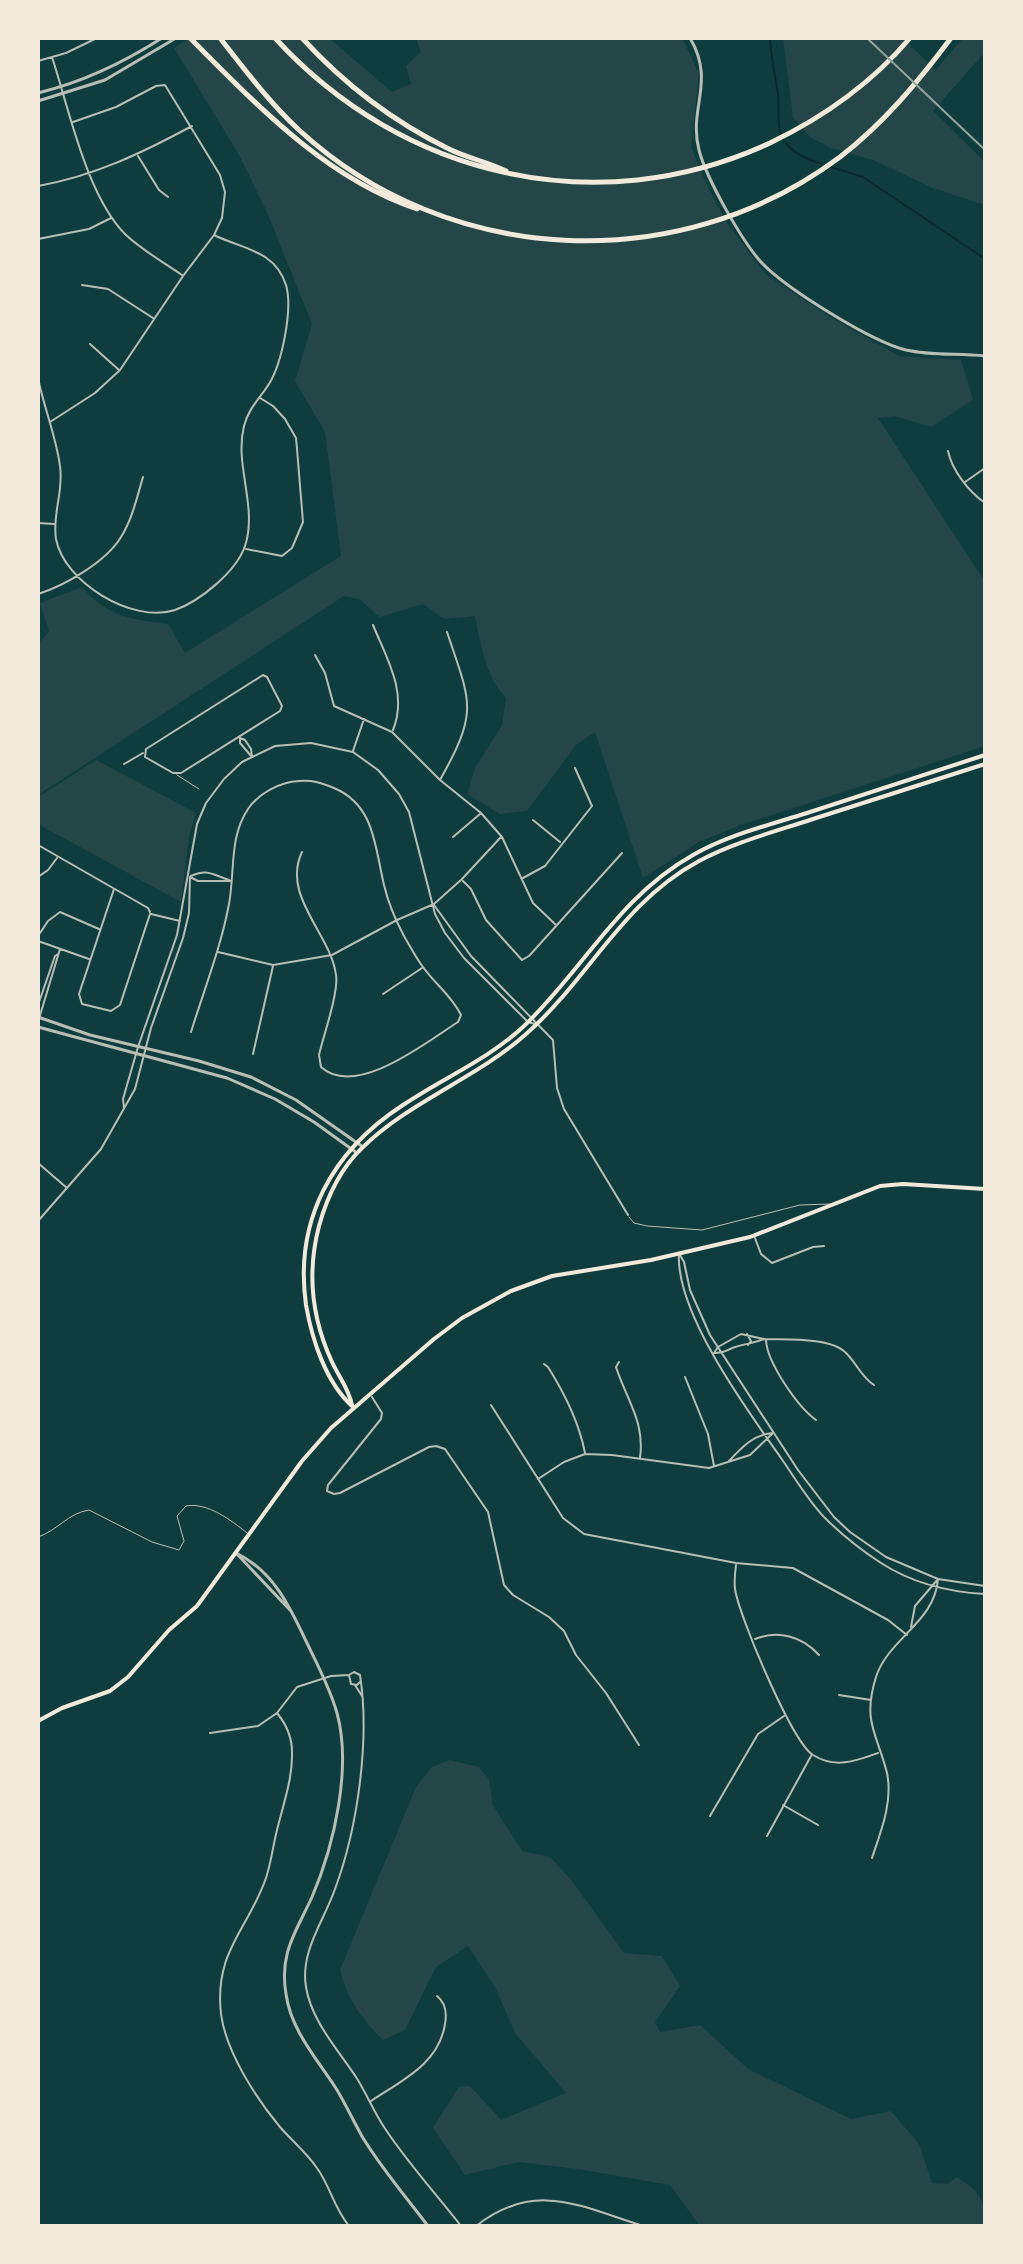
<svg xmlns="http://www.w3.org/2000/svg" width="1023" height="2264" font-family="Montserrat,sans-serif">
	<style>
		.green { fill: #244646 }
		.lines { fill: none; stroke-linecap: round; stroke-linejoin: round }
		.stream { stroke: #0a2a2b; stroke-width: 2 }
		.service { stroke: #b8beb3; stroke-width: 1 }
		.minor { stroke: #b8beb3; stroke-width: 2 }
		.tertiary { stroke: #b8beb3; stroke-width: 3 }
		.secondary { stroke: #f1e9da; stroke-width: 4 }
		.primary { stroke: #f1e9da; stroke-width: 4 }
		.motorway { stroke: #f1e9da; stroke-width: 5 }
		.rail { stroke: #97a49c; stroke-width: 2 }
	</style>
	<rect width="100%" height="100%" fill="#0f3d3e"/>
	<path class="green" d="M189,38H329L392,92L411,84L406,66L421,52L416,38H682L699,73L691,147L705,181L727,223L765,274L830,317L899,356L961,360L973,400L931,427L895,416L878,418L985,582V746L738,826L699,842L643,878L595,732L576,745L527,811L500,814L467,794L475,768L502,725L506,698C485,675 481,646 475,616L444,619L423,604L380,617L359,599L344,596L38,795V644L49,631L40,603L82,587C107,616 132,620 168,624L185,653L341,556L325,432L295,381L312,324L267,212L238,153L174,48Z
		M783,38H902L936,70L963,38H985V52L933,111L985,162V205L933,188L873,160L831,148L810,137L793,117Z
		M96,760L196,813L189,836L181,902L38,824V797Z
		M450,1760L479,1767L489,1779L493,1805L522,1851L550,1857L572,1881L624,1953L662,1956L680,1986L655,2022L660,2032L700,2025L748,2069L851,2119L891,2111L919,2144L932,2183L947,2184L957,2177C980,2193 985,2197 985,2226H700L670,2185L578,2169L518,2162L465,2175L433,2128L459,2087L470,2086L501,2120L566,2093L515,2033L496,1989L468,1946L436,1967L405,2030L383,2040C362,2020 347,1998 340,1970L416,1787L432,1767Z"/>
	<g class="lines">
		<path class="stream" d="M770,38C771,58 775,75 778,94C779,104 778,115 779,125C780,148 803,158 822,164
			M828,166L863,177L985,259"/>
		<path class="service" d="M177,775L199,789
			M629,1217L634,1223L647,1226L702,1230L800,1205L830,1204
			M38,1537C57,1531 68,1513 89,1510L152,1542L179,1550L184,1541L177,1516L186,1506C207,1502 231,1520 247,1533"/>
		<path class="minor" d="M52,57C69,109 87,197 126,235C142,250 163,262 182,275
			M38,61L66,53L97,38
			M138,156L159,190L168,197
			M38,186C94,176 142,153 192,126
			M38,239L89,229L111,218
			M82,285L108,289L153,318
			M90,344L119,370
			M38,378C44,408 56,436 60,466C64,491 52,514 56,539C64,582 132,624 175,610C200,601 236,572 245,546C258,507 234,465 244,426C248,409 260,398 269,384C282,363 293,309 286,285C275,250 242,249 214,235
			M50,422L95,393L120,370L183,276L214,235L222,218L225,192L220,175L165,85L156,86L116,107L73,122
			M948,451C952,470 968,491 985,503
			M965,482L985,468
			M38,523L54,524
			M246,549L282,556L292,548L303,522L297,449L296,438L285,419L273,406L260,398
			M38,594C64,586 106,562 121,537C132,520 137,497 143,477
			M373,625C387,659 408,693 393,730
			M315,655L325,673L334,706L392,732L440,780L481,813L502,837L533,903L556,925
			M263,675L267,677L282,706L280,711L181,773H173L145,757L146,749Z
			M240,738L245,740L251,749L252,757L240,743Z
			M353,751L364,719
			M124,764L143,753
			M440,780C479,710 471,704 447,632
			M533,820L560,842
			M453,837L480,814
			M38,845L148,908L150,912
			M191,876C207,868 213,875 229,880
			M38,877L48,870L57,858
			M190,877L198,881H231
			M523,878L545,866L592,806L575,768
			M463,881L471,889L486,920L522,960L529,956L622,853
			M114,889L79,994L82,1004L111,1011L120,1005L150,914
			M434,905L471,956L553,1040L557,1088L564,1109L628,1215
			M151,914L180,921
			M38,936L48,921L60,912L99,929
			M38,941L89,959
			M218,952L273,965L332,955L397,920L434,904L462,879L501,837
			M383,994L422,968
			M38,1005L55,956L58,954
			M38,1022L60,949
			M191,1032C204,990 221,947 229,904C235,872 229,837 248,809C259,793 280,782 299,781C313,780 322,783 334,788C375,805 375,848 384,885C388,902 396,921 404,936C410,946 416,958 423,967C435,984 452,996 461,1015L458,1022C428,1041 356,1099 321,1067L319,1055C323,1037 339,992 336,975C331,934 281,896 302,852
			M253,1054L273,966
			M124,1108L123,1099L138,1047L177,935L197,824L206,803L224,779L242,762L275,746L311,743L353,752L378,770L399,794L409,812L435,914L445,933L464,958L528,1022L535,1024
			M38,1163L67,1188
			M38,1221L101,1149L135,1089L151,1028L183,938L189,913L190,877
			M755,1238L761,1254L772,1263L813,1247L824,1246
			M741,1334L764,1339C754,1343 745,1344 735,1347C726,1350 724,1354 714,1353L718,1347Z
			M747,1334L751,1341L748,1345
			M764,1339C785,1340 830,1337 845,1352C856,1362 861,1377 874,1385
			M766,1341C768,1364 798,1407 816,1420
			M619,1362L616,1367C627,1401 645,1421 640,1458
			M544,1364L548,1367C565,1394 579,1422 585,1453
			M685,1377L708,1434L714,1466
			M372,1397L382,1413L381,1419L328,1485L327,1491L334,1494L340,1493L429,1447L436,1446L445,1449L488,1512L504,1585L513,1595L549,1617L564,1631L576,1655L606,1693L639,1745
			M491,1405L563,1518L584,1534L736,1563L793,1568L888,1620L907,1635
			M538,1479L564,1462L585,1454L612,1455L709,1468L750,1455L773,1433C754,1434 741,1448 729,1461
			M736,1565C735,1573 734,1581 735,1589C739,1616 792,1742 813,1755C835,1769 856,1761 878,1753
			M985,1586L938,1579L886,1557L850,1532L834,1517L798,1470L710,1335L690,1290L684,1262L679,1253C675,1312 747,1410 781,1458C795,1478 807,1499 824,1517C841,1534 861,1550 881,1563C912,1583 948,1592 985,1594
			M755,1639C778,1630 802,1636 819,1655
			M361,1681L357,1685L351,1684L349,1675L354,1672L360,1675C370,1739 358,1827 335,1889C324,1921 300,1951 306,1987C311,2020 338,2050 356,2077C367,2094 374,2113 386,2130C408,2163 436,2194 461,2226
			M355,1685L362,1696
			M839,1695L871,1700
			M277,1713C286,1724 292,1738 292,1752C293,1778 283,1805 277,1830C273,1846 271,1863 266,1878C248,1930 214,1951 221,2014C226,2052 256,2098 280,2127C292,2141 306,2152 317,2168C330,2186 334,2208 349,2226
			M210,1733L258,1726L277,1713L297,1687L331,1676L349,1675
			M783,1805L818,1825
			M710,1816L758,1734L784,1716
			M767,1836L811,1756
			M872,1858C881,1831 893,1802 887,1773C877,1733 862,1722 876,1677C888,1639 935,1622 938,1579L915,1606L911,1627
			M371,2101C401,2081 439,2064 445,2024C447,2013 446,2003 437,1996
			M476,2226C535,2180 579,2206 643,2226"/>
		<path class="tertiary" d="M690,38C716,82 688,108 699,150C706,178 742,241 761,262C785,288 872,342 906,350C932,356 959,353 985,356
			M38,93C83,82 123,63 162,38
			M38,101L105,80L176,38
			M38,1017L90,1035L199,1061L251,1077L296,1100L363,1147
			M38,1027L227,1078L275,1099L314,1122L357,1153
			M290,1610L236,1553C273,1571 289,1605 306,1641C317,1664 330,1688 337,1713C352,1768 334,1846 312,1897C296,1932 279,1953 286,1994C291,2031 318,2060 337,2090C346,2105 354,2122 363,2138C382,2169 406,2197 428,2226"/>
		<path class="secondary" d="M352,1405C349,1389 339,1377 332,1362C312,1319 307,1272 319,1226C327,1197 340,1169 362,1148C410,1101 475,1079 525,1035C589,979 621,903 699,861C735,842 774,832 813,819C870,801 927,782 985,764
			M353,1407C326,1383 312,1340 306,1305C294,1220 332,1151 403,1105C443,1078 489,1059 524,1026C584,969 618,897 693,855C728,835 769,825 807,813C866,794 925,774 985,755"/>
		<path class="primary" d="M38,1721L62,1708L110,1691L128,1677L169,1630L197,1606L302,1461L331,1428L434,1339L462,1318L511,1291L552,1276L651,1260L750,1237L880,1186L903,1184L985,1189"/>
		<path class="motorway" d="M190,38C257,105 325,178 417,209
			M220,38C245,70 269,102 299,130C448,267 678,278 840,157C884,123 918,82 951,38
			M275,38C402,177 597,223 770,143C824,117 871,84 910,38
			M302,38C343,83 394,122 449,149C467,158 488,162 506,171"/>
		<path class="rail" d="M867,38L985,150"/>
	</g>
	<rect width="1023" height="2264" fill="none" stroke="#f1e9da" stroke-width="80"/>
</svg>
